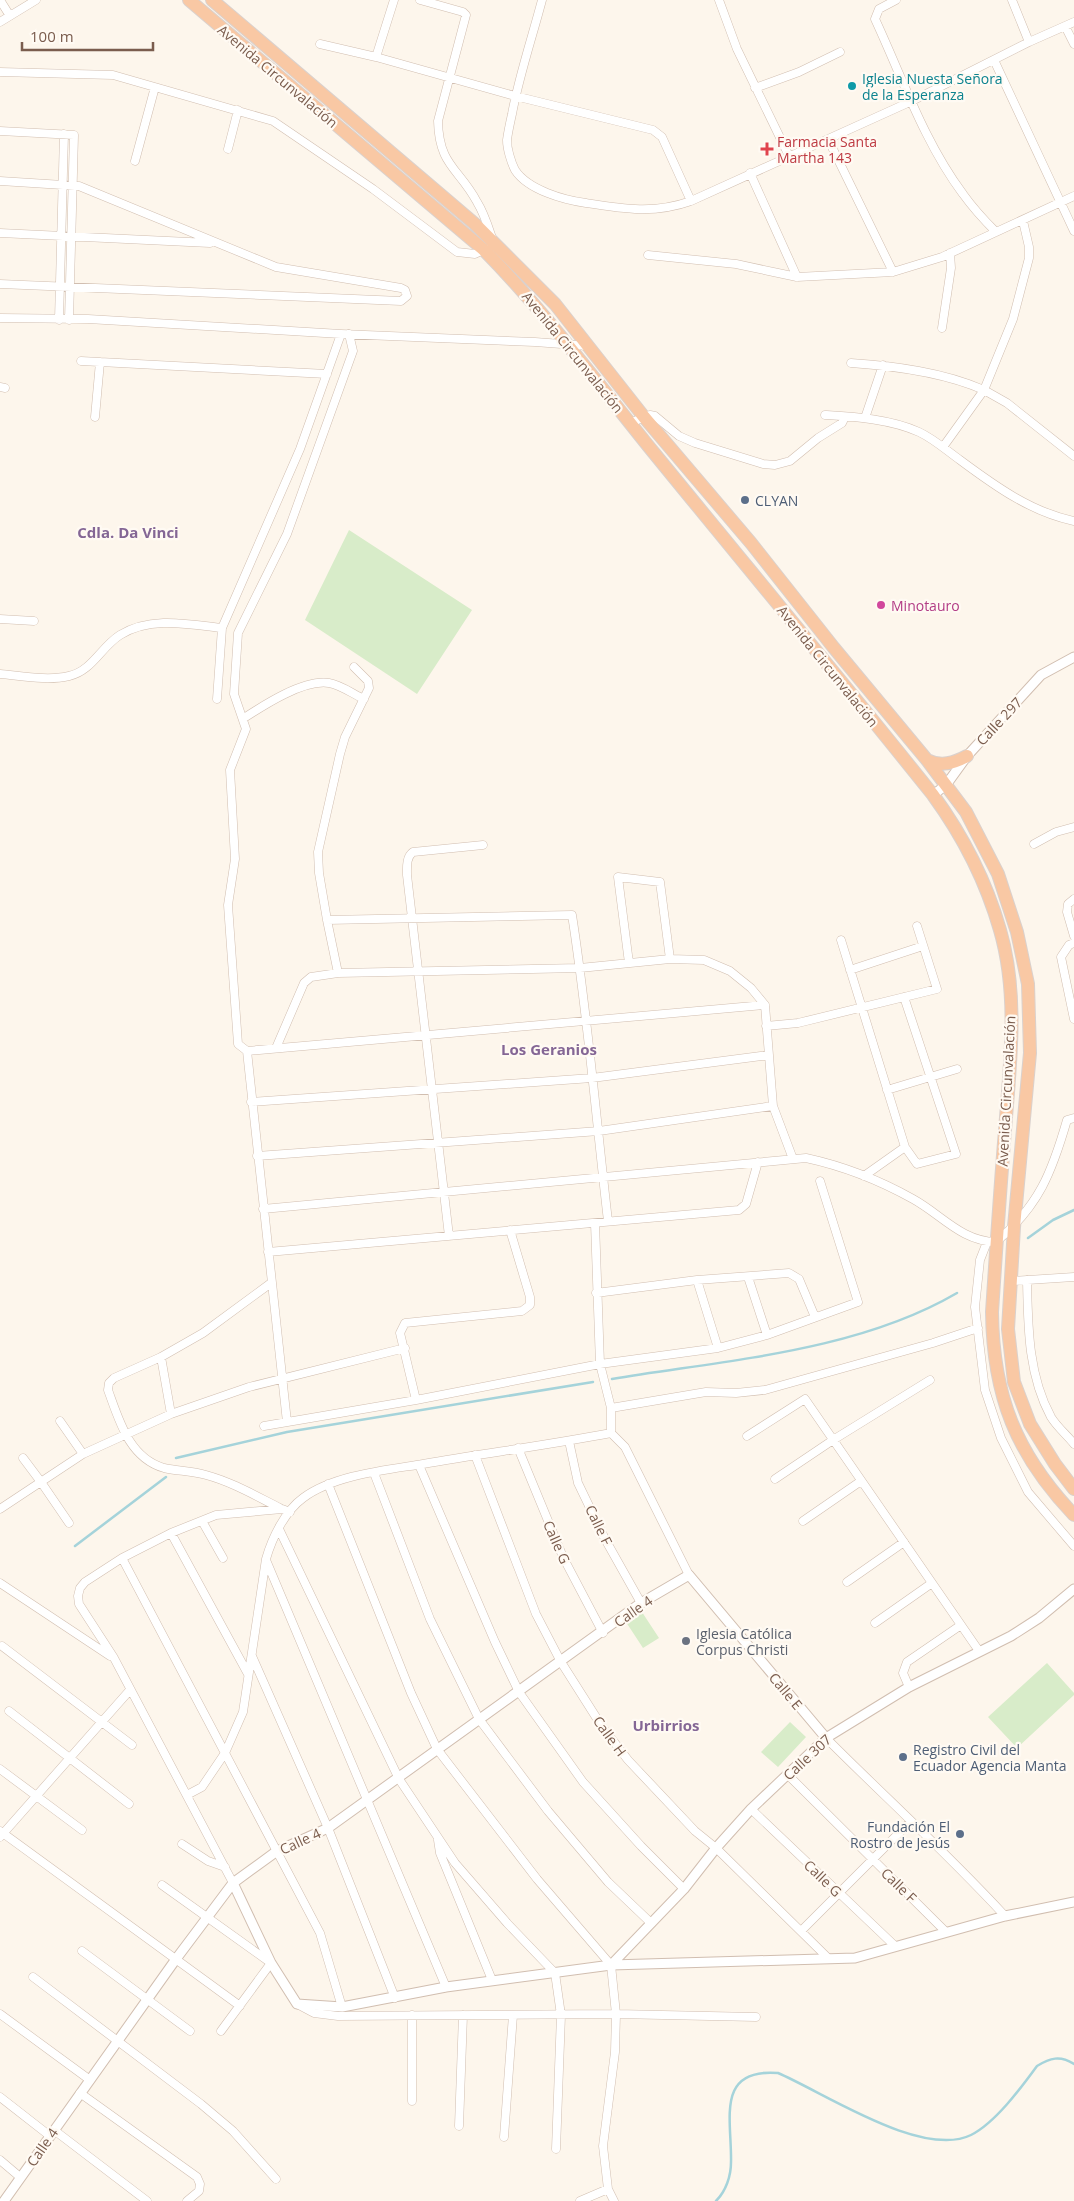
<svg xmlns="http://www.w3.org/2000/svg" width="1074" height="2201" font-family="'Open Sans',sans-serif">
	<style>
		.green { fill: #d8ecc9 }
		.lines { fill: none; stroke-linecap: round; stroke-linejoin: round }
		.stream { stroke: #a5d3da; stroke-width: 2.5 }
		.minor-casing { stroke: #d1beb0; stroke-width: 9 }
		.tertiary-casing { stroke: #d1beb0; stroke-width: 11 }
		.trunk-casing { stroke: #dad1cd; stroke-width: 14 }
		.minor { stroke: #fff; stroke-width: 8 }
		.tertiary { stroke: #fff; stroke-width: 9 }
		.trunk { stroke: #f9c8a4; stroke-width: 12 }
		.culture-dot { fill: #0f9aa8; stroke: #fffaf3; stroke-width: 2 }
		.health-dot { fill: #e0444e; stroke: #fffaf3; stroke-width: 2 }
		.service-dot { fill: #5c6f8a; stroke: #fffaf3; stroke-width: 2 }
		.hotel-dot { fill: #d1479c; stroke: #fffaf3; stroke-width: 2 }
		.worship-dot { fill: #6b7280; stroke: #fffaf3; stroke-width: 2 }
		.labels { text-anchor: middle; dominant-baseline: central; stroke-width: 4.5; stroke-linejoin: round; paint-order: stroke }
		.street-label { font-size: 14px; fill: #7a5c4d; stroke: #fffaf3 }
		.culture-label { font-size: 14px; fill: #0d838f; stroke: #fffaf3; text-anchor: start }
		.health-label { font-size: 14px; fill: #be3a42; stroke: #fffaf3; text-anchor: start }
		.service-label { font-size: 14px; fill: #4e5e75; stroke: #fffaf3; text-anchor: start }
		.hotel-label { font-size: 14px; fill: #b23c85; stroke: #fffaf3; text-anchor: start }
		.worship-label { font-size: 14px; fill: #5b616d; stroke: #fffaf3; text-anchor: start }
		.neighbourhood-label { font-size: 15px; font-weight: bold; fill: #846695; stroke: #fffaf3 }
	</style>
	<rect width="100%" height="100%" fill="#fdf6ec"/>
	<path class="green" d="M349,530L472,610L417,694L305,620Z
		M640,1609L659,1638L643,1648L624,1619Z
		M1047,1663L1074,1693V1695L1017,1748L988,1717Z
		M790,1722L806,1737L778,1767L761,1752Z"/>
	<g class="lines">
		<path class="stream" d="M1028,1238L1053,1220L1074,1210
			M612,1379C725,1360 856,1352 957,1293
			M176,1458L287,1432L593,1382
			M75,1546L166,1477
			M716,2201C726,2191 731,2176 731,2162C732,2120 715,2068 778,2073C823,2092 922,2159 971,2135C995,2123 1021,2088 1037,2066C1050,2058 1060,2055 1074,2064"/>
		<defs>
			<path id="minor" d="M0,0L10,16
				M394,0L376,57L515,96L653,130L662,137L691,201
				M420,0L463,12L466,15L438,121C439,166 459,168 477,202C484,213 488,226 492,238
				M542,0C532,38 519,76 512,114C510,123 508,132 507,140C507,149 511,162 515,170C528,190 564,200 586,203C624,209 655,214 691,201L912,101L1029,42L1074,22
				M719,0L737,49L789,156
				M896,0L879,9L875,19C902,77 924,142 963,194C973,208 984,220 996,232
				M1012,0L1029,42
				M0,22L36,0
				M1065,26L1074,44
				M320,44L376,57
				M994,60L1074,231
				M0,72L113,75L273,121L373,189L457,252L475,254L485,249
				M755,88L799,72L840,52
				M0,131L74,135L69,320
				M828,139L893,272
				M228,149L238,110
				M135,161L155,87
				M750,173L797,277
				M0,181L79,186L276,267L401,288L405,290L407,296L401,301L0,284
				M1023,221L1029,247V258L1013,319L984,390L1007,403L1074,456
				M0,233L210,243
				M648,255L736,264L797,277L893,272L942,257L1074,196
				M0,318L88,319L341,334L535,342L588,346
				M59,320L64,134
				M942,328L951,268L950,253
				M81,361L327,374
				M851,363C895,366 943,372 984,390L943,447
				M0,387L5,388
				M825,415C856,417 890,419 919,432C934,439 946,450 960,460C995,486 1031,512 1074,521
				M95,417L100,362
				M865,418L883,365
				M630,423L650,415L655,416L679,436L695,443L763,464L775,465L790,461L818,438L842,423L845,417
				M0,619L34,621
				M0,674C22,676 48,681 69,676C92,671 101,647 120,635C150,616 188,624 222,628
				M217,699L222,628L300,449L341,334
				M244,718C264,705 304,679 329,683C341,685 353,694 364,699
				M1034,844L1056,832L1074,827
				M1074,899L1068,904L1067,912L1074,936
				M327,920L572,915C588,1017 596,1119 608,1221
				M841,940L905,1147L864,1176
				M1074,943L1069,945L1061,957L1074,1019
				M629,963L618,877L660,882L670,959
				M850,970L923,946
				M338,973L327,920L319,873L318,852L340,754L345,737L369,688L368,681L354,667
				M904,997L956,1154L917,1164L905,1147
				M766,1026L798,1023L937,989L917,926
				M276,1048L304,983L311,977L338,973L580,968L670,959L704,960L730,971L751,988L765,1005
				M247,1051L238,1044L228,905L235,859L230,770L246,729L234,694L238,633L287,534L353,351L349,334
				M887,1090L957,1069
				M251,1102L592,1078L769,1055
				M257,1156L599,1131L773,1106
				M263,1209L806,1158C843,1166 879,1180 913,1199C942,1215 961,1241 996,1242C1039,1206 1052,1172 1067,1120L1074,1118
				M595,1223L600,1364L611,1408V1433
				M449,1236L407,875C407,867 406,857 413,852L483,845
				M987,1242L980,1260L975,1307L985,1390L1001,1438L1028,1492L1074,1546
				M268,1252L739,1210L746,1204L758,1162
				M748,1277L767,1335
				M697,1280L718,1348
				M1027,1280C1028,1326 1028,1375 1051,1417C1057,1427 1067,1435 1074,1444
				M1012,1281L1074,1277
				M271,1283L203,1333L161,1357L114,1378L109,1383L108,1390C119,1420 129,1458 164,1468C177,1471 192,1471 206,1475C232,1482 256,1496 280,1508
				M596,1293L697,1280L789,1273L799,1279L815,1317
				M161,1357L171,1414
				M416,1400L400,1333L405,1323L522,1311L530,1305V1297L510,1230
				M611,1408L706,1392L736,1393L765,1390L933,1343L978,1328
				M60,1421L83,1454
				M287,1422L247,1051L765,1005L773,1106L793,1159
				M264,1426L416,1400L600,1364L718,1348L767,1335L858,1302L820,1181
				M611,1433L625,1447L689,1575
				M747,1436L805,1399L979,1651
				M569,1441L578,1483L605,1539L641,1603
				M518,1448L563,1557L603,1633
				M475,1455L536,1614L561,1662L601,1725L628,1760L695,1831L716,1848L828,1958
				M23,1458L41,1482L69,1523
				M419,1465L495,1642L519,1692L583,1782L641,1846L684,1889
				M374,1473L430,1619L479,1719L548,1811L608,1882L651,1923
				M775,1479L833,1440L930,1380
				M328,1484L411,1693L437,1749L537,1879L611,1965L616,2014L615,2052L603,2146L608,2189L614,2201
				M0,1509L83,1454L171,1414L249,1387L405,1348
				M202,1521L223,1558
				M803,1521L861,1481
				M279,1529L399,1779L455,1863L507,1923L555,1973L561,2015L556,2149
				M171,1533L248,1674
				M122,1558L320,1933L342,2007
				M266,1560L446,1987
				M847,1582L904,1542
				M0,1583L110,1656
				M875,1623L932,1583
				M2,1646L132,1745
				M252,1656L328,1828L395,1998
				M909,1687L903,1673L907,1662L961,1625
				M9,1711L129,1804
				M826,1738C885,1797 948,1854 1005,1916
				M0,1769L82,1830
				M788,1775L946,1932
				M187,1795L202,1787L225,1753L243,1712L266,1559C272,1538 285,1511 303,1498C334,1475 386,1470 423,1464C486,1453 549,1445 611,1433
				M751,1809L895,1946
				M0,1831L240,2006
				M0,1837L130,1690
				M438,1840L440,1853L492,1980
				M182,1844L208,1861L225,1867
				M233,1883L114,1658L79,1604L78,1596L80,1588L85,1582L122,1558L171,1533L216,1515L282,1509L290,1512
				M162,1885L271,1963L221,2031
				M801,1931L910,1822
				M82,1951L190,2031
				M33,1977L201,2104L233,2131L276,2179
				M299,2005L314,2013L338,2016L616,2014L756,2017
				M0,2014L90,2080
				M80,2093L197,2177L200,2184L199,2191L187,2201
				M0,2097L50,2136
				M412,2101V2015
				M459,2126L463,2015
				M54,2130L147,2201
				M504,2137L513,2015
				M0,2160L20,2177
				M580,2201L608,2189"/>
			<path id="tertiary" d="M933,795L946,785L967,756L1041,675L1074,657
				M233,1883L271,1963L297,2004L342,2007L446,1987L611,1965L855,1958L1005,1916L1074,1902
				M611,1965L684,1889L716,1848L751,1809L826,1738L909,1687L1011,1636L1039,1618L1074,1589
				M4,2201L176,1959L233,1883L277,1851L328,1828L641,1603L689,1575L826,1738"/>
			<path id="trunk" d="M189,0L484,250C546,313 598,384 654,453C747,567 841,680 933,795C963,836 986,881 1000,930C1019,995 1010,1064 1005,1130C1000,1191 996,1252 992,1312C993,1396 1016,1454 1074,1515
				M212,0L475,224L555,304L644,417L751,543L834,648L927,760L966,812L998,874L1017,932L1028,984L1030,1053L1014,1227L1008,1329L1014,1382L1030,1424L1055,1464L1074,1489
				M927,760C941,767 954,763 967,756"/>
		</defs>
		<use href="#minor" class="minor-casing"/>
		<use href="#tertiary" class="tertiary-casing"/>
		<use href="#trunk" class="trunk-casing"/>
		<use href="#minor" class="minor"/>
		<use href="#tertiary" class="tertiary"/>
		<use href="#trunk" class="trunk"/>
	</g>
	<circle class="culture-dot" cx="852" cy="86" r="5"/>
	<path class="health-dot" d="M764.5 141.5h5v5h5v5h-5v5h-5v-5h-5v-5h5z"/>
	<g class="service-dot">
		<circle cx="745" cy="500" r="5"/>
		<circle cx="903" cy="1757" r="5"/>
		<circle cx="960" cy="1834" r="5"/>
	</g>
	<circle class="hotel-dot" cx="881" cy="605" r="5"/>
	<circle class="worship-dot" cx="686" cy="1641" r="5"/>
	<g class="labels">
		<g class="street-label">
			<text transform="translate(278 76) rotate(40)">Avenida Circunvalación</text>
			<text transform="translate(573 352) rotate(51)">Avenida Circunvalación</text>
			<text transform="translate(828 666) rotate(51)">Avenida Circunvalación</text>
			<text transform="translate(999 721) rotate(-47)">Calle 297</text>
			<text transform="translate(1006 1091) rotate(-87)">Avenida Circunvalación</text>
			<text transform="translate(599 1525) rotate(64)">Calle F</text>
			<text transform="translate(557 1542) rotate(66)">Calle G</text>
			<text transform="translate(633 1611) rotate(-35)">Calle 4</text>
			<text transform="translate(786 1691) rotate(50)">Calle E</text>
			<text transform="translate(610 1736) rotate(54)">Calle H</text>
			<text transform="translate(807 1757) rotate(-43)">Calle 307</text>
			<text transform="translate(300 1841) rotate(-25)">Calle 4</text>
			<text transform="translate(823 1878) rotate(44)">Calle G</text>
			<text transform="translate(899 1885) rotate(44)">Calle F</text>
			<text transform="translate(42 2147) rotate(-55)">Calle 4</text>
		</g>
		<g class="culture-label">
			<text x="862" y="78">Iglesia Nuesta Señora<tspan x="862" dy="16">de la Esperanza</tspan></text>
		</g>
		<g class="health-label">
			<text x="777" y="141">Farmacia Santa<tspan x="777" dy="16">Martha 143</tspan></text>
		</g>
		<g class="service-label">
			<text x="755" y="500">CLYAN</text>
			<text x="913" y="1749">Registro Civil del<tspan x="913" dy="16">Ecuador Agencia Manta</tspan></text>
			<text x="950" y="1826" text-anchor="end">Fundación El<tspan x="950" dy="16">Rostro de Jesús</tspan></text>
		</g>
		<g class="hotel-label">
			<text x="891" y="605">Minotauro</text>
		</g>
		<g class="worship-label">
			<text x="696" y="1633">Iglesia Católica<tspan x="696" dy="16">Corpus Christi</tspan></text>
		</g>
		<g class="neighbourhood-label">
			<text x="128" y="532">Cdla. Da Vinci</text>
			<text x="549" y="1049">Los Geranios</text>
			<text x="666" y="1725">Urbirrios</text>
		</g>
	</g>
	<path d="M22 42v8h131v-8" fill="none" stroke="#7a5c4d" stroke-width="2.5"/>
	<text x="30" y="42" font-size="15" fill="#7a5c4d" stroke="#fffaf3" stroke-width="4" paint-order="stroke">100 m</text>
</svg>
